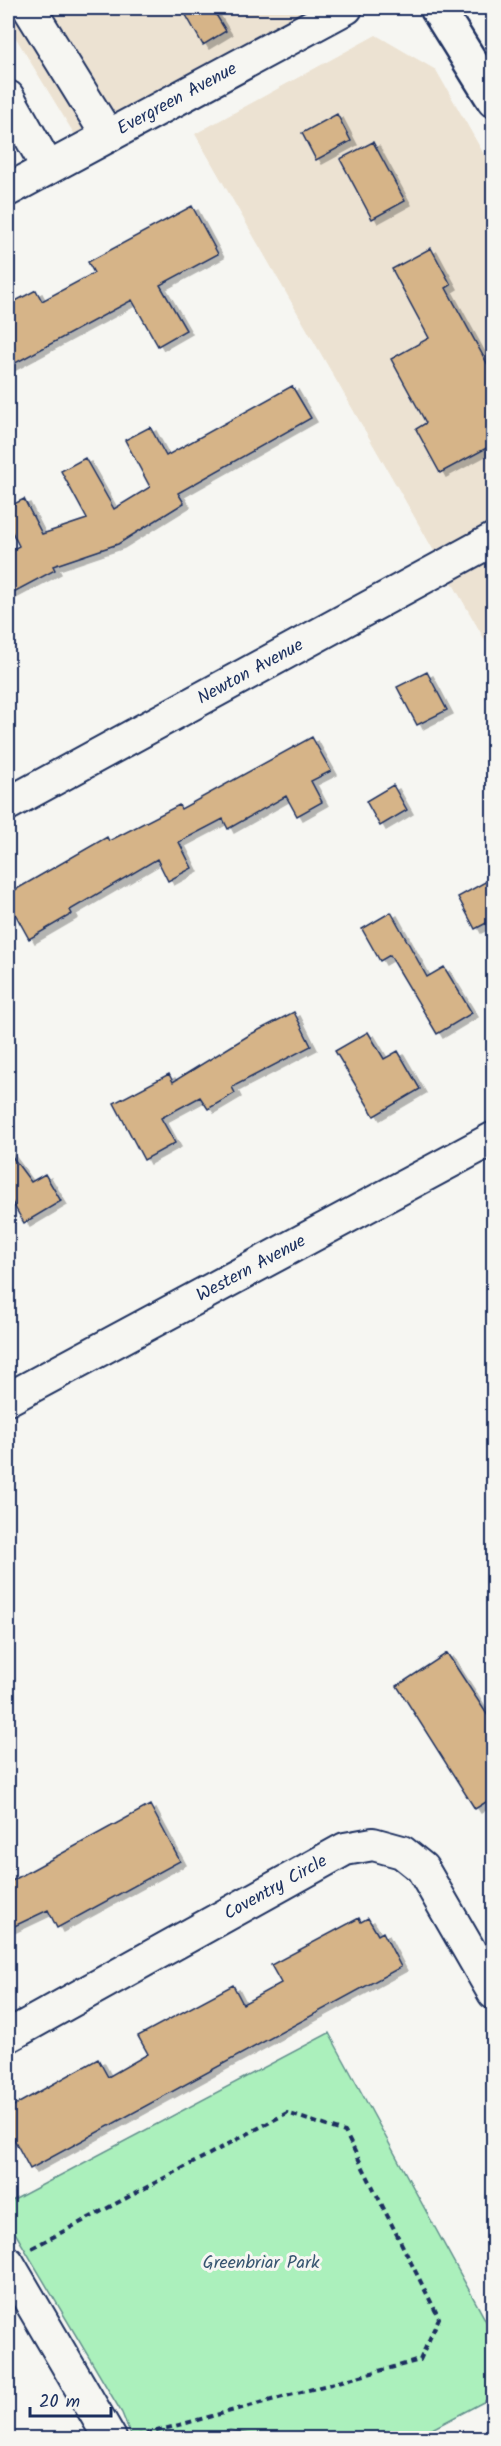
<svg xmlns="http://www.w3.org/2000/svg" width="501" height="2446" font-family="Kalam,sans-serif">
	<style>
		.built { fill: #ece2d2 }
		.green { fill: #abf0bc; stroke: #63908d; stroke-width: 1.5 }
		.building { fill: #d6b488; stroke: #1b2f5e; stroke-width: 1.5; filter: url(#shadow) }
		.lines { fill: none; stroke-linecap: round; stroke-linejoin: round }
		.minor-casing { stroke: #1b2f5e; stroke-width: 36 }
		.major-casing { stroke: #1b2f5e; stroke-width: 38 }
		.path { stroke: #1b2f5e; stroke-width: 4; stroke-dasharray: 6 4.5; stroke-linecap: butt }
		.minor { stroke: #f6f6f2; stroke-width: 32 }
		.major { stroke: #f6f6f2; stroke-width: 33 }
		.labels { text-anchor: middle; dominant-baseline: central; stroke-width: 6; stroke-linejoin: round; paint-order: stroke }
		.street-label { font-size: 18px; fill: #1b2f5e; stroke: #f6f6f2 }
		.park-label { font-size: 18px; fill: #385671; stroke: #f6f6f2 }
	</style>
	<defs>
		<filter id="shadow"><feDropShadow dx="6" dy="4" stdDeviation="0" flood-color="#0004"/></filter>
	</defs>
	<rect width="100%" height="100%" fill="#f6f6f2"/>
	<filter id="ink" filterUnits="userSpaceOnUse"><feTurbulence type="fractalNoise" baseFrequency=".0167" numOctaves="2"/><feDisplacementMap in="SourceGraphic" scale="12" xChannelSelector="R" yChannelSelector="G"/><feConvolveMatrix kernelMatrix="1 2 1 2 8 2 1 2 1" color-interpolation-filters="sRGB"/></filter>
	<g filter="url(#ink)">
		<path class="built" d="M8,8H329L76,137L8,25Z
			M376,35L436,70L493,170V654L195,134Z"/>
		<path class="green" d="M329,2033L493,2334V2397L415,2438H269L230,2430L198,2438H132L122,2413L8,2221V2203Z"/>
		<path class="building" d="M182,8H212L226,31L203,45Z
			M337,114L351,141L316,160L302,133Z
			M373,142L405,201L372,219L340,159Z
			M192,206L218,254L160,285L186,330L158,346L132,300L8,367V305L36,290L42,301L94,273L88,262Z
			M431,248L451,285L446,288L494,376V444L440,473L416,429L426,423L391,359L429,338L392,269Z
			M292,386L311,418L178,493L184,503L118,544L53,566L55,570L8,595V552L19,546L8,524V507L24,499L42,534L87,519L61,471L85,458L114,509L150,487L125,440L150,427L166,456Z
			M427,672L447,710L417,725L397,687Z
			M312,737L331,771L311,781L322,802L297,816L286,796L228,829L223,819L179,842L192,868L168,881L157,859L70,910L72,914L29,939L8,901V894L107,837L109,841L179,805L181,809Z
			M393,785L407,810L380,826L366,801Z
			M487,881L494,894V919L475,929L458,897Z
			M391,912L427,977L444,967L472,1013L437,1034L390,955L380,961L362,929Z
			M294,1012L311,1046L232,1087L235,1093L208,1109L200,1097L161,1118L175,1143L144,1160L114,1103L169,1074L173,1082L251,1034Z
			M368,1032L384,1059L398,1051L420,1089L374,1116L335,1051Z
			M8,1151L31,1182L45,1174L61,1201L24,1223L8,1195Z
			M447,1653L494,1725V1797L475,1809L397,1686Z
			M150,1805L180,1861L57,1928L48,1910L8,1929V1883Z
			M359,1918L361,1922L368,1918L378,1935L383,1932L401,1967L30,2169L8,2128V2109L98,2059L108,2077L148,2054L138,2036L233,1985L243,2004L281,1983L271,1965Z"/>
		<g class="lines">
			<defs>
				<g id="minor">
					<path d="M29,8L108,136"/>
					<path d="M8,97L48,168"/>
					<path id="s1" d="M8,190L346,8"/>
					<path id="s2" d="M8,804L494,539"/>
					<path id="s3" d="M8,1399L494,1138"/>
					<path id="s4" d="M8,2036L345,1849L373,1844L402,1852L422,1868L494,1993"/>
					<path d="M8,2263L110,2438"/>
				</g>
				<path id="major" d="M437,8L494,100"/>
			</defs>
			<use href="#minor" class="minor-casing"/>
			<use href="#major" class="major-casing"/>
			<path class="path" d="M32,2248L287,2113L345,2132L439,2318L420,2360L138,2436"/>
			<use href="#minor" class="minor"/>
			<use href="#major" class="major"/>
		</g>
	</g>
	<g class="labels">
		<g class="street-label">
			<text stroke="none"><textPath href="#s1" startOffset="192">Evergreen Avenue</textPath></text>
			<text stroke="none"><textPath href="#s2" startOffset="276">Newton Avenue</textPath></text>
			<text stroke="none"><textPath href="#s3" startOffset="276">Western Avenue</textPath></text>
			<text stroke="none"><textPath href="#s4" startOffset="306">Coventry Circle</textPath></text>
		</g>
		<g class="park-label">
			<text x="261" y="2263">Greenbriar Park</text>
		</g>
	</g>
	<rect width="501" height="2446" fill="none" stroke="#f6f6f2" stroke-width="30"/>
	<rect x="15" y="15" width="471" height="2416" fill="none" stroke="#1b2f5e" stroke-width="2" filter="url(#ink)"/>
	<path d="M30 2407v9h81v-9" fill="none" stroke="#1b2f5e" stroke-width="3"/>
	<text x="39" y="2407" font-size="18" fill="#1b2f5e" stroke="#f6f6f2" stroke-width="4.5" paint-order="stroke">20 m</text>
</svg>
